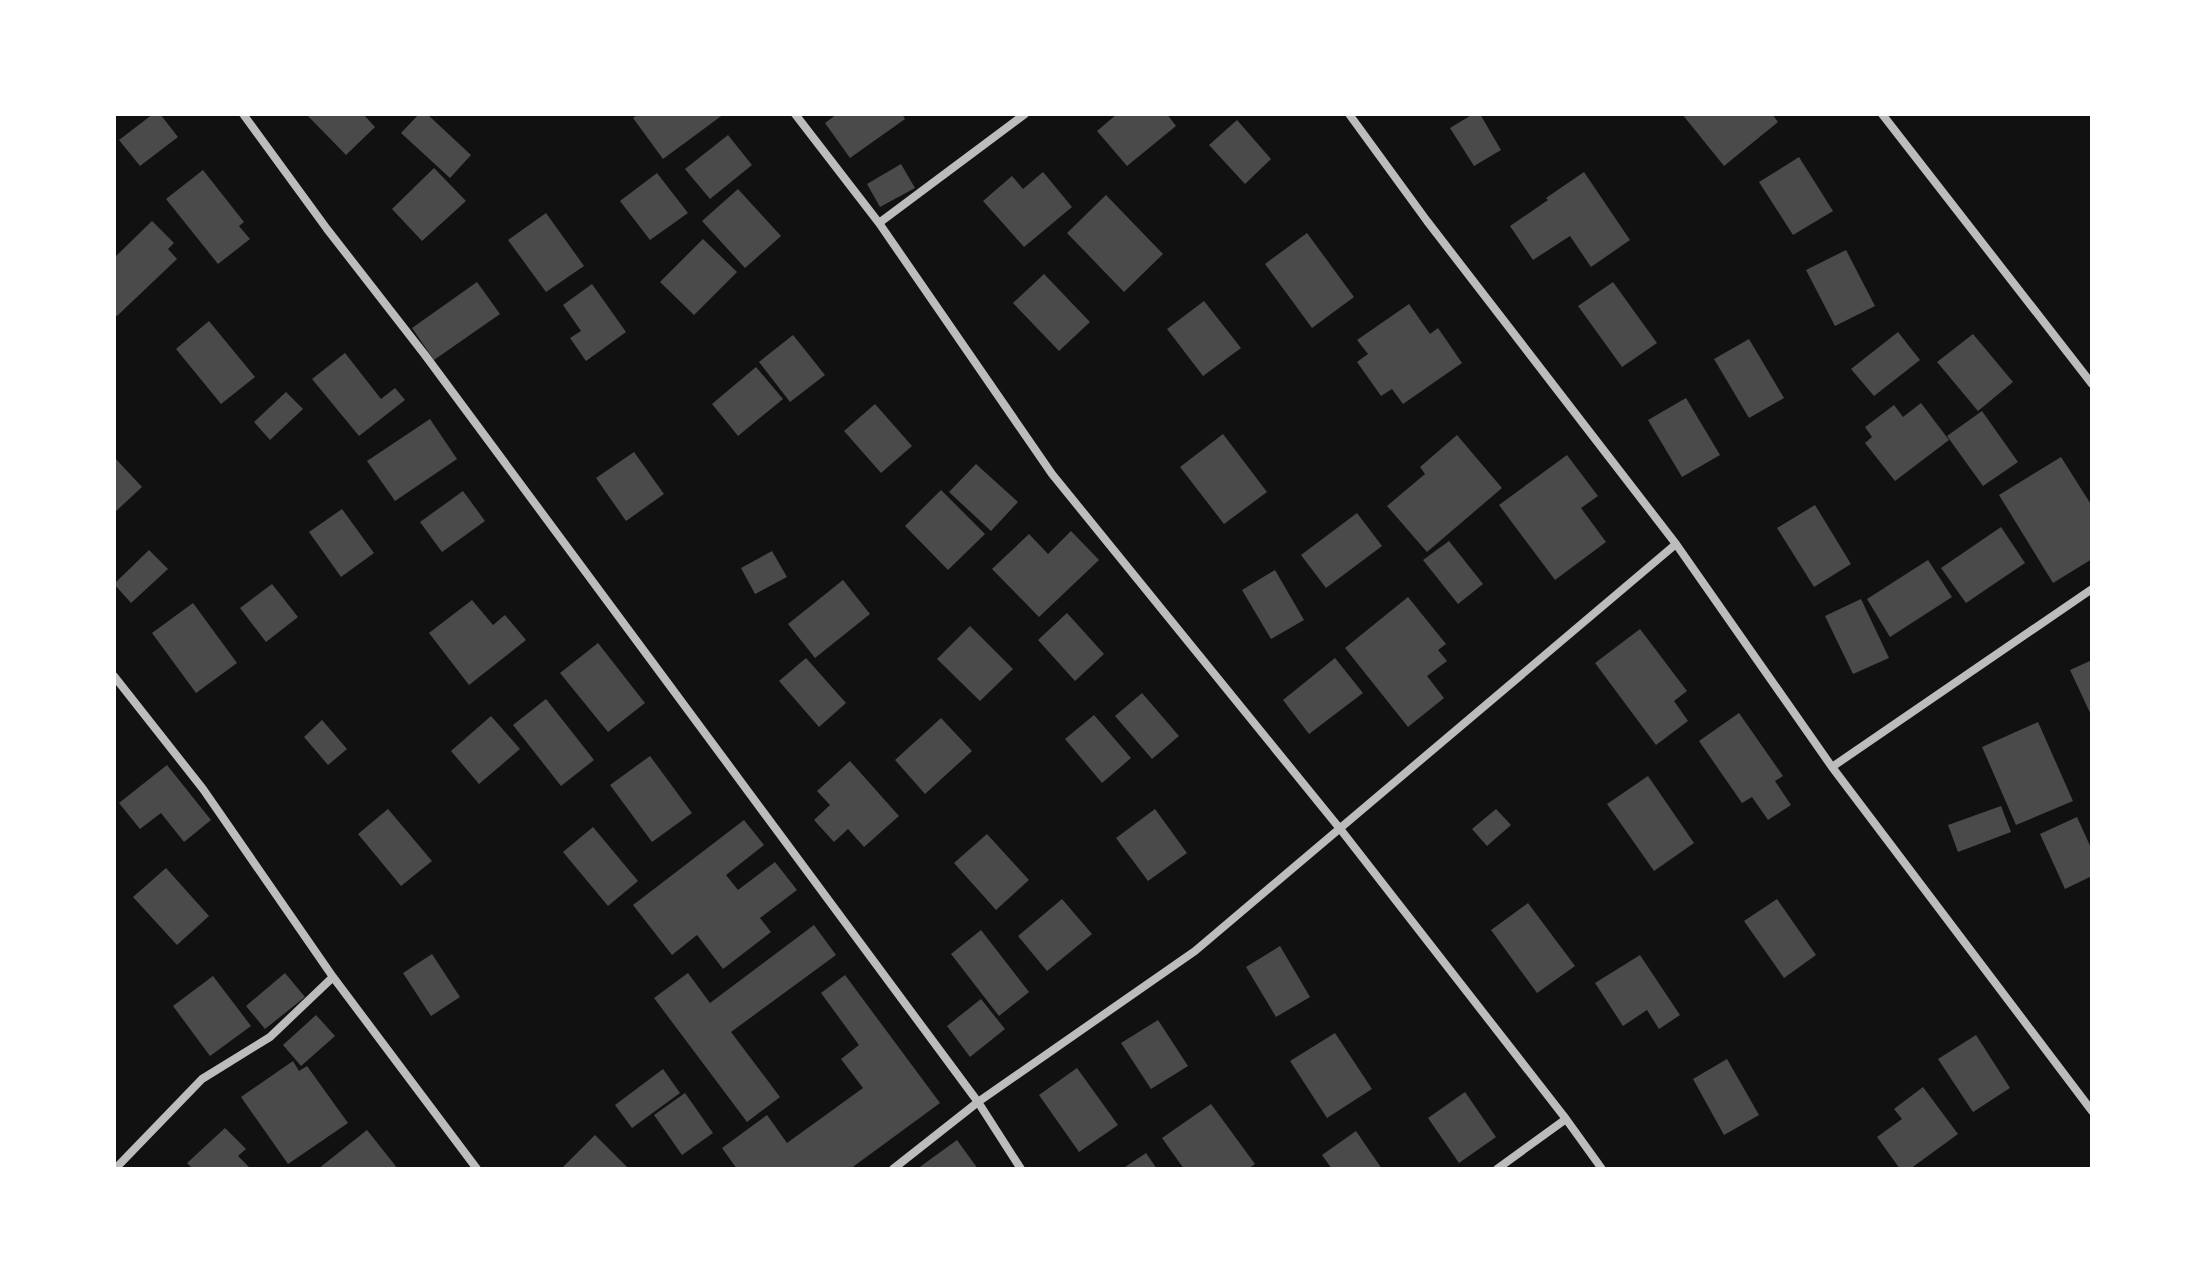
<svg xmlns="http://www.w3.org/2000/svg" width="2206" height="1283" font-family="Literata,serif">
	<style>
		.building { fill: #4a4a4a }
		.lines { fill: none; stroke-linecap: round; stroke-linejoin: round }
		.minor { stroke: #bcbcbc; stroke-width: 8 }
	</style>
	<rect width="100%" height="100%" fill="#111"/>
	<path class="building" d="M153,114H160L178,137L140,166L119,140Z
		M306,114H363L375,127L346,155Z
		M419,114H427L471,155L450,178L401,133Z
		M639,114H724L663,159L633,118Z
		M837,114H902L905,119L850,158L825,123Z
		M1117,114H1167L1176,126L1127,166L1097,131Z
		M1473,114H1480L1501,150L1474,166L1450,128Z
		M1682,114H1772L1778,122L1724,166Z
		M1237,120L1271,159L1245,184L1209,145Z
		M728,135L752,165L710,199L685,169Z
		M1799,157L1833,211L1793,235L1759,182Z
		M901,164L915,188L880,207L867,184Z
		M434,168L466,201L422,241L392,209Z
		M203,170L244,222L239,226L250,239L218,264L166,199Z
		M1043,172L1072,207L1024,247L983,201L1012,176L1023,189Z
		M1584,172L1630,240L1591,267L1570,236L1533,260L1510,226L1548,200L1546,198Z
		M657,173L688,213L650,240L620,201Z
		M738,189L781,236L745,268L702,221Z
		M1106,195L1163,254L1124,292L1067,233Z
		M546,213L584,266L546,292L508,240Z
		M152,221L174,243L168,249L177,259L117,316L114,313V258Z
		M1307,233L1354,297L1312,328L1265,264Z
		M703,239L737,272L694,315L660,282Z
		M1846,250L1875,306L1835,326L1806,270Z
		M1044,274L1090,322L1059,351L1013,303Z
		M477,282L500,314L434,360L412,328Z
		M1613,282L1657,343L1622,367L1578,306Z
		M592,284L626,332L586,361L570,338L581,331L563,305Z
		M1204,301L1241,348L1203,376L1167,329Z
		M1409,304L1430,334L1438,328L1462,363L1403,404L1392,389L1381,396L1357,362L1368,354L1357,340Z
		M209,321L255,377L221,404L176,349Z
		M1898,332L1920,360L1874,396L1851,369Z
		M1973,334L2013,382L1978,411L1937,362Z
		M793,335L825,375L790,402L759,362Z
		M1749,339L1784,398L1749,418L1714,359Z
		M345,353L381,399L395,388L405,400L359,436L312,379Z
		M756,367L783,399L738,436L712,404Z
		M286,392L303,409L270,440L254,422Z
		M1686,398L1720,455L1682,477L1648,420Z
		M1921,403L1949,440L1895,481L1865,443L1872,437L1865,427L1894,405L1903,417Z
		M875,404L912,446L881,473L844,431Z
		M1982,411L2018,462L1983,486L1947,436Z
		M430,419L457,459L395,501L367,461Z
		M1223,434L1267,492L1224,524L1180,467Z
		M1457,435L1502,488L1427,552L1387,506L1425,474L1420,467Z
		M634,452L664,494L626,521L596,478Z
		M1567,455L1598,496L1581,508L1606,542L1555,580L1499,505Z
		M114,457L142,487L114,513Z
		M2061,457L2092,506V559L2053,583L1999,495Z
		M976,464L1018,502L991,531L949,492Z
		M941,490L985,534L948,570L905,526Z
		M463,491L485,521L442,552L420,522Z
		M1815,505L1851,564L1814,587L1777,528Z
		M342,509L374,553L341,577L309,532Z
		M1357,513L1382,546L1326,588L1301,555Z
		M2001,527L2025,563L1966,603L1941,568Z
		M1071,531L1099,560L1039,617L992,569L1029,534L1048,554Z
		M1449,541L1483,584L1458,604L1423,560Z
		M149,550L168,569L131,603L114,584Z
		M772,551L787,577L755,594L741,568Z
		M1928,560L1952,597L1890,637L1867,599Z
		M1275,570L1304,620L1271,639L1242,590Z
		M843,580L870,614L815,658L788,624Z
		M272,584L298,617L266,642L240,608Z
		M1408,597L1446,644L1438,650L1447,661L1427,676L1444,698L1408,727L1345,648Z
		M1861,599L1889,658L1853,674L1825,616Z
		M472,600L493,625L505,615L526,640L469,685L429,633Z
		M193,603L237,663L196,693L152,633Z
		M1067,613L1104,654L1075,681L1038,640Z
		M970,626L1013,669L980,701L937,659Z
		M1640,629L1687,691L1674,701L1688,721L1656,745L1595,663Z
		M598,643L645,703L608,732L560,673Z
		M806,658L846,703L819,727L779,681Z
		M1335,658L1363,693L1309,734L1283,700Z
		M2092,660V717L2070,670Z
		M1142,693L1179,736L1152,759L1115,716Z
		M546,699L594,760L561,786L513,725Z
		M1739,713L1783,776L1775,781L1791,805L1768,820L1752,797L1742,803L1699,741Z
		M1094,715L1131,758L1102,783L1065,739Z
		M491,716L520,749L479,784L451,751Z
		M941,718L972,751L925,794L895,760Z
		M322,720L347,749L328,765L304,737Z
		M2038,722L2073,801L2016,825L1982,747Z
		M650,756L692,813L652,842L610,785Z
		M850,761L899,816L864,847L848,829L834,842L814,820L830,805L817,791Z
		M167,765L211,820L184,842L161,813L140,829L119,803Z
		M1648,776L1694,843L1654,871L1607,804Z
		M2001,806L2011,832L1958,852L1948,825Z
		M388,809L432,861L401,886L358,834Z
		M1155,809L1187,853L1148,881L1116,838Z
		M1496,809L1511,825L1487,846L1472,829Z
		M2077,817L2092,850V876L2065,889L2040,834Z
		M744,820L764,845L726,875L738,890L775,862L797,890L760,918L771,932L723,969L697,935L672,955L633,905Z
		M593,827L638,881L608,906L563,852Z
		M987,834L1029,880L996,910L954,863Z
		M166,868L209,916L177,945L133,897Z
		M1062,899L1092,934L1047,971L1018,936Z
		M1777,899L1816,955L1784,978L1744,921Z
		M1528,903L1575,966L1537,993L1491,930Z
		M814,925L836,955L731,1032L780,1097L747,1122L654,998L688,973L710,1003Z
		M981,930L1029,992L999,1016L951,954Z
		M1280,946L1310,997L1276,1017L1246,967Z
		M432,954L460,997L431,1016L403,973Z
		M1640,955L1680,1015L1659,1029L1647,1010L1623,1026L1595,983Z
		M285,973L305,997L265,1029L246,1006Z
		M845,975L940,1103L850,1169H737L722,1148L767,1115L787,1143L863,1088L841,1059L859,1045L821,993Z
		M213,976L251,1026L210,1056L173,1006Z
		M981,999L1005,1029L970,1057L947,1026Z
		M316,1015L335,1036L301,1066L283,1045Z
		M1158,1020L1188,1066L1151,1089L1121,1043Z
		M1335,1033L1372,1089L1327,1118L1290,1061Z
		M1976,1035L2010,1088L1973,1112L1938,1059Z
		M1727,1059L1759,1115L1724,1135L1693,1079Z
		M293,1061L299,1071L307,1066L348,1123L288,1164L241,1097Z
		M1077,1068L1118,1125L1079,1152L1039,1095Z
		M663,1069L680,1093L632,1128L615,1105Z
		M1923,1087L1958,1134L1910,1169H1900L1877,1137L1902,1119L1894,1109Z
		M1465,1092L1496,1137L1459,1163L1428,1118Z
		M685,1093L713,1133L682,1155L654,1115Z
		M1211,1104L1255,1164L1248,1169H1184L1162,1138Z
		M225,1128L246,1149L238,1156L251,1169H193L187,1163Z
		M367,1130L398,1169H318Z
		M1356,1131L1382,1169H1332L1322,1155Z
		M595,1135L629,1169H561Z
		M957,1140L978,1169H917Z
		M1146,1153L1157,1169H1122Z"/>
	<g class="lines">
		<path class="minor" d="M243,114L327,229L425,355L978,1102L1021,1169
			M795,114L879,223L1052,474L1341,830L1566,1119L1602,1169
			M1349,114L1427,221L1676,544L1832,767L2092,1111
			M1882,114L2092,384
			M879,223L1025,114
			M114,676L203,789L333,977L477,1169
			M1832,767L2092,589
			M115,1169L202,1079L270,1037L333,977
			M893,1169L978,1102L1195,951L1676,544
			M1497,1169L1566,1119"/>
	</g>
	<rect width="2206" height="1283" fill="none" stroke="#ffffff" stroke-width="232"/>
</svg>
